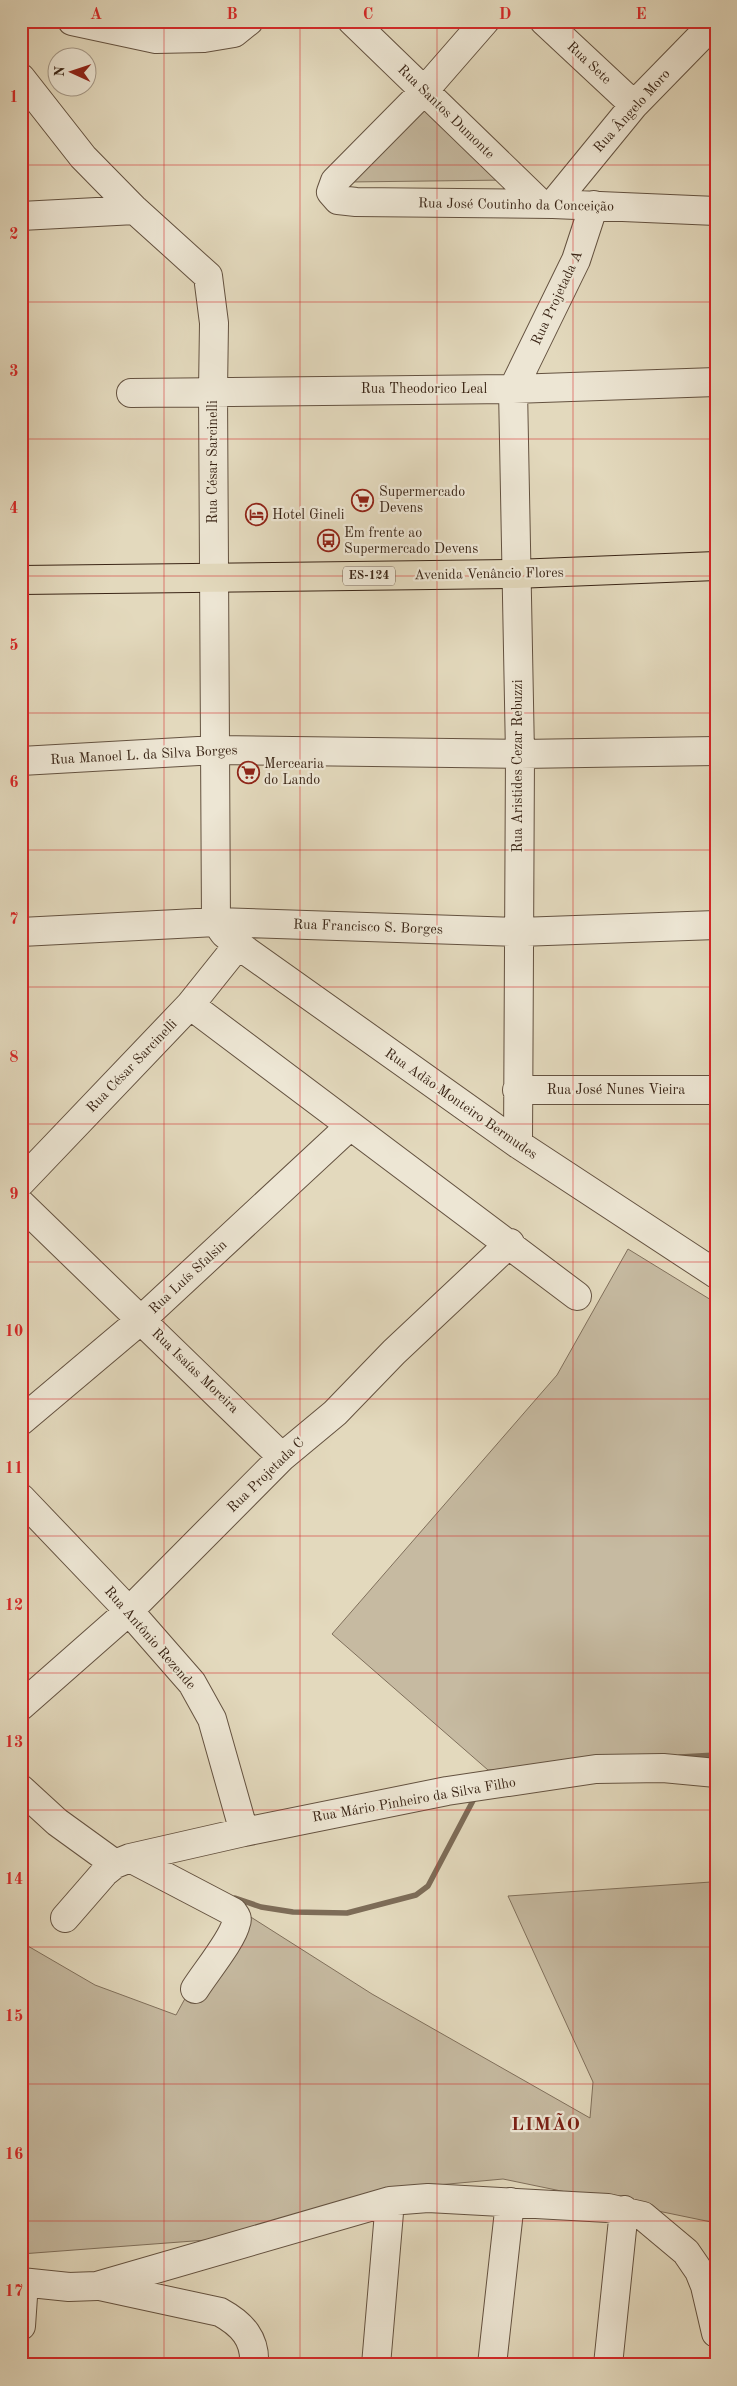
<svg xmlns="http://www.w3.org/2000/svg" width="737" height="2386" font-family="'Old Standard TT',serif">
	<style>
		.green { fill: #c6baa1; stroke: #80705c }
		.lines { fill: none; stroke-linecap: round; stroke-linejoin: round }
		.stream { stroke: #7d6c58; stroke-width: 5.5 }
		.minor-casing { stroke: #645240; stroke-width: 30 }
		.major-casing { stroke: #3a2516; stroke-width: 30 }
		.minor { stroke: #ede6d4; stroke-width: 28 }
		.major { stroke: #e3d9bd; stroke-width: 28 }
		.grid { fill: none; stroke: #d62828; stroke-width: 1; stroke-opacity: 0.55 }
		.labels { text-anchor: middle; dominant-baseline: central; stroke-width: 4.5; stroke-linejoin: round; paint-order: stroke }
		.shield { fill: #ede6d4; stroke: #705f4f; stroke-width: 1 }
		.shield-label { font-size: 12px; font-weight: bold; fill: #3a2516 }
		.street-label { font-size: 14px; fill: #3a2516; stroke: #ede6d4 }
		.poi-label { font-size: 14px; fill: #3a2516; stroke: #ede6d4; text-anchor: start }
		.district-label { font-size: 19px; font-weight: bold; letter-spacing: 1px; fill: #7a1f14; stroke: #ede6d4 }
		.neatline { fill: none; stroke: #d62828; stroke-width: 2 }
		.grid-label { font-size: 16px; text-anchor: middle; font-weight: bold; fill: #d62828 }
	</style>
	<rect width="100%" height="100%" fill="#e3d9bd"/>
	<filter id="stains"><feTurbulence type="fractalNoise" baseFrequency=".004" numOctaves="4"/><feColorMatrix values="0 0 0 0 .2 0 0 0 0 .09 0 0 0 0 .02 0 0 0 .5 -.17"/></filter>
	<radialGradient id="worn" r=".72"><stop offset=".6" stop-color="#630" stop-opacity="0"/><stop offset="1" stop-color="#630" stop-opacity=".3"/></radialGradient>
	<path class="green" d="M421,98L508,180L349,182Z
		M628,1249L716,1303V1756L488,1770L332,1634L557,1375Z
		M711,1882L716,1883V2223L503,2179L383,2190L220,2239L21,2254V1942L95,1985L176,2015L235,1907L372,1994L590,2118L593,2082L508,1896Z"/>
	<g class="lines">
		<path class="stream" d="M680,1757L716,1755
			M235,1898L261,1907L293,1912L347,1913L416,1895L428,1886L476,1795"/>
		<defs>
			<path id="minor" d="M72,21L156,39L204,38L234,33L249,21
				M352,21L541,204
				M485,21L424,91L335,181L331,192L338,200L356,202L553,204L716,211
				M544,21L634,105
				M21,78L83,157L135,210L208,276L214,323L213,391L216,922L224,933L238,945L518,1144L716,1274
				M553,204L634,105L716,21
				M21,216L135,210
				M131,393L513,389L716,382
				M21,761L216,750L520,754L716,751
				M21,932L216,922L519,932L716,925
				M190,1005L577,1296
				M517,1090H716
				M518,1144L520,754L513,389L576,260L594,205
				M21,1182L190,1005L238,945
				M21,1204L282,1457
				M21,1421L142,1319L350,1126
				M21,1498L129,1611L192,1683L212,1719L244,1832
				M21,1706L129,1611L282,1457L335,1413L394,1352L510,1243
				M21,1789L57,1822L115,1864
				M130,1858L233,1912C236,1916 238,1918 236,1923C233,1939 205,1973 195,1989
				M65,1918L105,1872L115,1864L130,1858L244,1832L447,1791L596,1769L663,1768L716,1773
				M21,2282L69,2287L97,2286L390,2201L428,2198L608,2208L643,2216L686,2252L699,2271L705,2286L716,2333
				M100,2286L220,2312C242,2324 256,2339 254,2365
				M21,2326L24,2282
				M376,2365L390,2201
				M492,2365L510,2202
				M608,2365L624,2210"/>
			<path id="major" d="M21,580L515,574L716,566"/>
		</defs>
		<use href="#minor" class="minor-casing"/>
		<use href="#major" class="major-casing"/>
		<use href="#minor" class="minor"/>
		<use href="#major" class="major"/>
	</g>
	<path class="grid" d="M164,21V2365M300,21V2365M437,21V2365M573,21V2365M21,165H716M21,302H716M21,439H716M21,576H716M21,713H716M21,850H716M21,987H716M21,1124H716M21,1262H716M21,1399H716M21,1536H716M21,1673H716M21,1810H716M21,1947H716M21,2084H716M21,2221H716"/>
	<defs>
		<symbol id="supermarket-ring" viewBox="-11 -11 22 22"><circle r="9.5" fill="#ede6d4" stroke="#8f2418" stroke-width="1.5"/><path d="M-6-5.5h2.5l.6 2H6L4.5 2H-2.5L-4.4-4H-6ZM-1.5 3.2a1.3 1.3 0 1 0 .1 0ZM3 3.2a1.3 1.3 0 1 0 .1 0Z" fill="#8f2418"/></symbol>
		<symbol id="hotel-ring" viewBox="-11 -11 22 22"><circle r="9.5" fill="#ede6d4" stroke="#8f2418" stroke-width="1.5"/><path d="M-6-4.5h1.5V1H6V5H4.5V3h-9V5H-6ZM-4 0a1.8 1.8 0 1 1 3.6 0ZM.5 0V-2.5h3Q6-2.5 6 0Z" fill="#8f2418"/></symbol>
		<symbol id="bus-ring" viewBox="-11 -11 22 22"><circle r="9.5" fill="#ede6d4" stroke="#8f2418" stroke-width="1.5"/><path d="M-5-6H5V4H4V6H2V4H-2V6H-4V4H-5ZM-3.5-4V0h7V-4ZM-3.5 1.2v1.5H-2V1.2ZM2 1.2v1.5H3.5V1.2Z" fill="#8f2418"/></symbol>
	</defs>
	<g fill-rule="evenodd">
		<use href="#supermarket-ring" x="350" y="488" width="25" height="25"/>
		<use href="#hotel-ring" x="244" y="502" width="25" height="25"/>
		<use href="#bus-ring" x="316" y="528" width="25" height="25"/>
		<use href="#supermarket-ring" x="236" y="760" width="25" height="25"/>
	</g>
	<g class="labels">
		<rect class="shield" x="343" y="566.5" width="52" height="19" rx="4"/>
		<g class="shield-label">
			<text x="369" y="576">ES-124</text>
		</g>
		<g class="street-label">
			<text transform="translate(589 63) rotate(43)">Rua Sete</text>
			<text transform="translate(632 111) rotate(-48)">Rua Ângelo Moro</text>
			<text transform="translate(446 112) rotate(44)">Rua Santos Dumonte</text>
			<text transform="translate(516 205) rotate(1)">Rua José Coutinho da Conceição</text>
			<text transform="translate(557 298) rotate(-65)">Rua Projetada A</text>
			<text x="424" y="389">Rua Theodorico Leal</text>
			<text transform="translate(213 462) rotate(-90)">Rua César Sarcinelli</text>
			<text transform="translate(489 574) rotate(-1)">Avenida Venâncio Flores</text>
			<text transform="translate(144 755) rotate(-3)">Rua Manoel L. da Silva Borges</text>
			<text transform="translate(518 766) rotate(-90)">Rua Aristides Cezar Rebuzzi</text>
			<text transform="translate(368 927) rotate(2)">Rua Francisco S. Borges</text>
			<text transform="translate(132 1066) rotate(-46)">Rua César Sarcinelli</text>
			<text x="616" y="1090">Rua José Nunes Vieira</text>
			<text transform="translate(461 1104) rotate(35)">Rua Adão Monteiro Bermudes</text>
			<text transform="translate(188 1277) rotate(-43)">Rua Luís Sfalsin</text>
			<text transform="translate(195 1371) rotate(44)">Rua Isaías Moreira</text>
			<text transform="translate(266 1475) rotate(-44)">Rua Projetada C</text>
			<text transform="translate(150 1638) rotate(49)">Rua Antônio Rezende</text>
			<text transform="translate(414 1800) rotate(-10)">Rua Mário Pinheiro da Silva Filho</text>
		</g>
		<g class="poi-label">
			<text x="379" y="492">Supermercado<tspan x="379" dy="16">Devens</tspan></text>
			<text x="272" y="515">Hotel Gineli</text>
			<text x="344" y="533">Em frente ao<tspan x="344" dy="16">Supermercado Devens</tspan></text>
			<text x="264" y="764">Mercearia<tspan x="264" dy="16">do Lando</tspan></text>
		</g>
		<g class="district-label">
			<text x="546" y="2125">LIMÃO</text>
		</g>
	</g>
	<rect width="737" height="2386" fill="none" stroke="#e3d9bd" stroke-width="55"/>
	<g transform="translate(72 72) rotate(273)"><circle r="24" fill="#ede6d4" stroke="#a59988"/>
	<path d="M0-4L9 19L0 12L-9 19Z" fill="#8f2418"/>
	<text y="-8" font-size="14" font-weight="bold" text-anchor="middle" fill="#3a2516">N</text>
	</g>
	<rect x="28" y="28" width="682" height="2330" class="neatline"/>
	<g class="grid-label">
		<text x="96" y="19">A</text>
		<text x="232" y="19">B</text>
		<text x="368" y="19">C</text>
		<text x="505" y="19">D</text>
		<text x="641" y="19">E</text>
		<text x="14" y="102">1</text>
		<text x="14" y="239">2</text>
		<text x="14" y="376">3</text>
		<text x="14" y="513">4</text>
		<text x="14" y="650">5</text>
		<text x="14" y="787">6</text>
		<text x="14" y="924">7</text>
		<text x="14" y="1062">8</text>
		<text x="14" y="1199">9</text>
		<text x="14" y="1336">10</text>
		<text x="14" y="1473">11</text>
		<text x="14" y="1610">12</text>
		<text x="14" y="1747">13</text>
		<text x="14" y="1884">14</text>
		<text x="14" y="2021">15</text>
		<text x="14" y="2159">16</text>
		<text x="14" y="2296">17</text>
	</g>
	<rect width="100%" height="100%" filter="url(#stains)"/>
	<rect width="100%" height="100%" fill="url(#worn)"/>
</svg>
